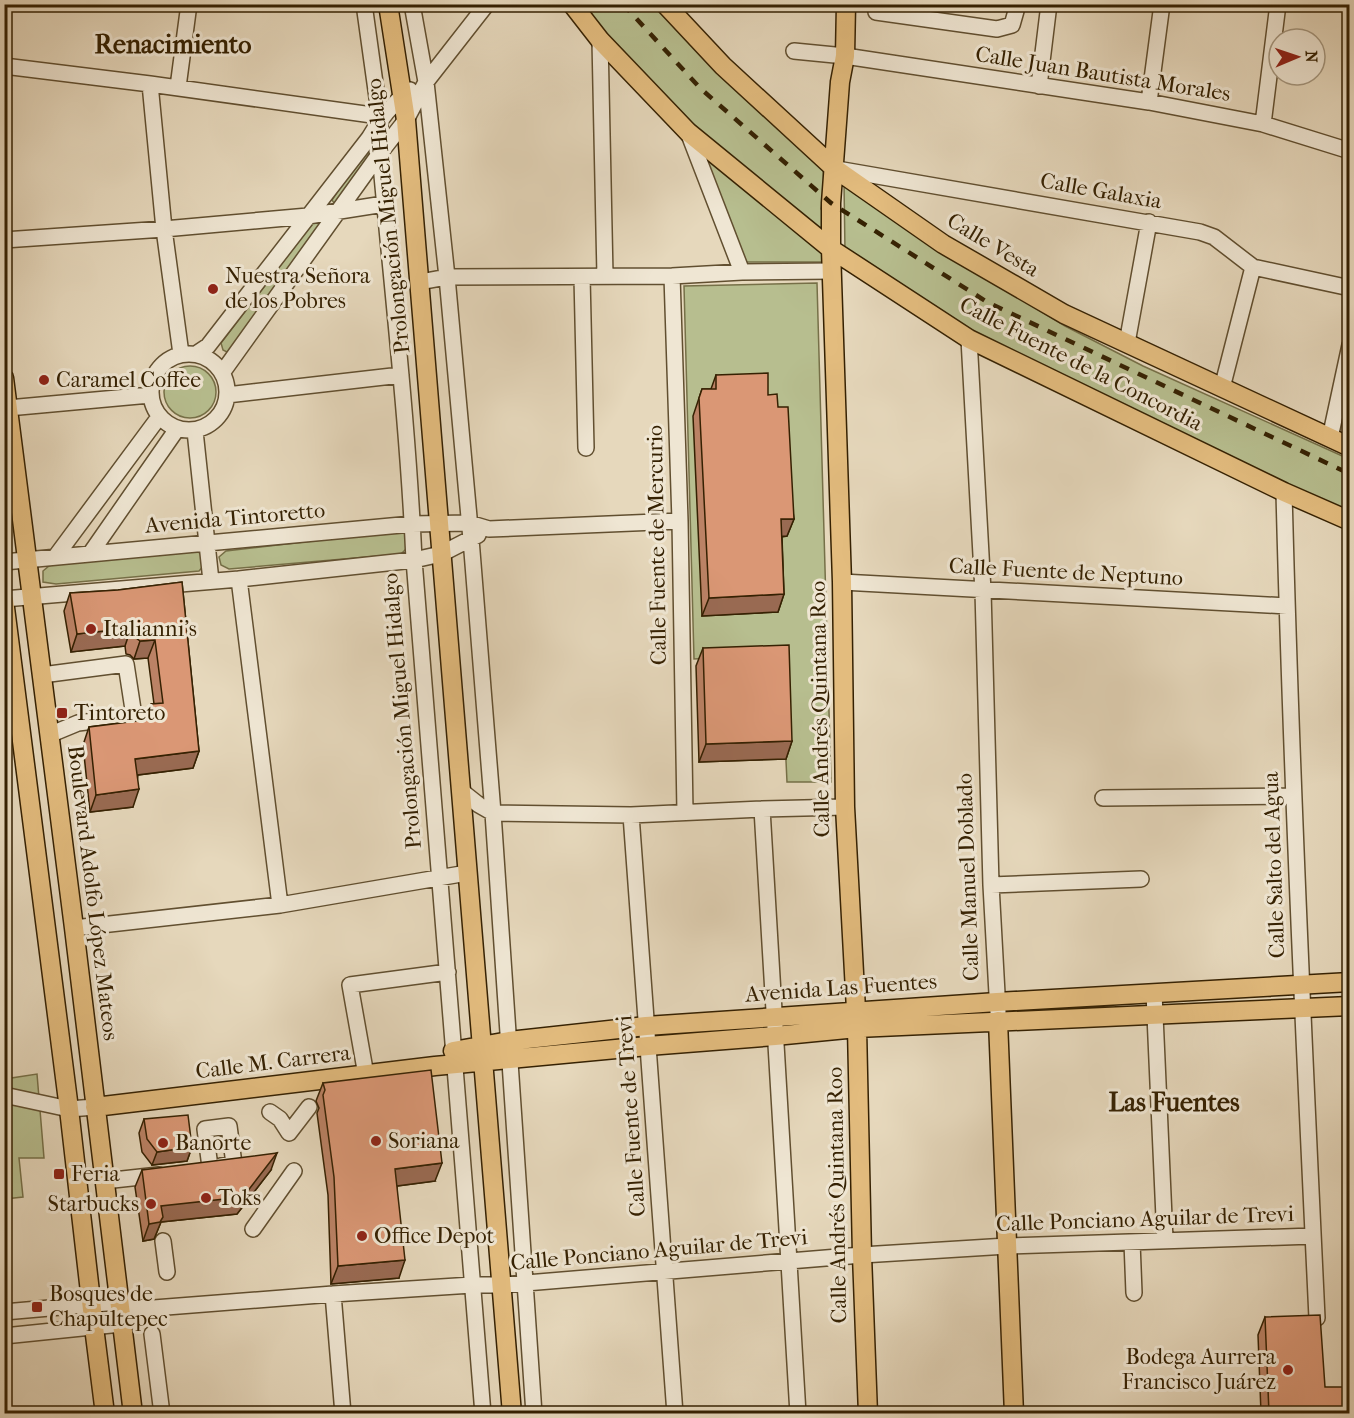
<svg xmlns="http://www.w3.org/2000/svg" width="1354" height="1418" font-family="'IM FELL French Canon',serif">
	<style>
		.green { fill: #b7be8f; stroke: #767048; stroke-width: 1.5 }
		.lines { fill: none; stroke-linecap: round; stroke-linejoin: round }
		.minor-casing { stroke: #614f30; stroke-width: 18 }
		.major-casing { stroke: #352102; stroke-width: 21 }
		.minor { stroke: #efe6d3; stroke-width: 15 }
		.major { stroke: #e3bc7e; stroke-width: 18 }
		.rail { stroke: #352102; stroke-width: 4.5; stroke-dasharray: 10 10; stroke-linecap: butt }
		.wall { fill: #bb8265; stroke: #352102; stroke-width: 1.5 }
		.shaded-wall { fill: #996a52; stroke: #352102; stroke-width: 1.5 }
		.building { fill: #da9775; stroke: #352102; stroke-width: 1.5 }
		.poi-dot { fill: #8f2418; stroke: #efe6d3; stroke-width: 2 }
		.labels { text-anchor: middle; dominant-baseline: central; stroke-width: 6; stroke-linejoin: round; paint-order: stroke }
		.street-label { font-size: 22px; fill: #352102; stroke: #efe6d3 }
		.poi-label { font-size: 22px; fill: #352102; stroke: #efe6d3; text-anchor: start }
		.quarter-label { font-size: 26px; font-weight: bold; fill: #352102; stroke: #efe6d3 }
	</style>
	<rect width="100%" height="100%" fill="#e6d8bc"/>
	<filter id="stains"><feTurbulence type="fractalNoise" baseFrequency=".00333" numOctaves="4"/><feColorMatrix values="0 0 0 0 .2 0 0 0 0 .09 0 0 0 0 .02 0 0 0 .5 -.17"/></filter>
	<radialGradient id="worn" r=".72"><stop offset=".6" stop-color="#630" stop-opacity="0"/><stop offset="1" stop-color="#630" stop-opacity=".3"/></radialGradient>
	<path class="green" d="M574,5H657L823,164L824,189L821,209L825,217L824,225L822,229L815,230L676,113Z
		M369,150L375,152L336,206L332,200L341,186Z
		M703,155L824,250L826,262H746Z
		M844,183L931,244L1065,326L1143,366L1349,459V516L966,329L845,251Z
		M314,221L326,222L229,353L223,350L221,343Z
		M817,283L831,782H787L781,654L694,659L684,286Z
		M164 392a26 26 0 1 1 52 0a26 26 0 1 1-52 0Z
		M400,531L407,534L406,549L401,554L229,569L221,565L219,557L226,551Z
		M193,551L205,554L206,563L199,571L56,584L43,582V571L49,566L60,561Z
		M37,1074L44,1158H19L23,1197L5,1199V1079Z"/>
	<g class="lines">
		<defs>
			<path id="minor" d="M364,4L380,119V153C392,289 408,424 414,560L483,1414
				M412,4L426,82L447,277L471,539L493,813L534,1414
				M877,4L876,12L997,29L1012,25L1016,11V4
				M600,40L605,276
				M794,51L845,56L1149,102L1263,124L1350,151
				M4,66L150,84L372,115L380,119
				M150,84L164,229L181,354
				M1039,86L1049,4
				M178,87L189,4
				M1149,102L1162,4
				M1263,124L1278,4
				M688,132L742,272
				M837,169L1200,232L1214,237L1253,267L1350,288
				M4,240L164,229L308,216L384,204
				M672,276L680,521L685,812
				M582,277L586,448
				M420,282L447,277L672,276L742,272L832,271
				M969,339L983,591L991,885L998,1012
				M1127,343L1149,222
				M151 392a38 38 0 1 1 76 0a38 38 0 1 1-76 0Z
				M196,354L208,346L369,138C380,118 392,104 410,90
				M222,373L380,153L406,120L426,82L487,4
				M1222,388L1253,267
				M227,395L401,375
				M8,408L150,395
				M195,431L211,581
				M1330,438L1350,345
				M1284,492C1291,767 1304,1043 1317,1318
				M90,554L177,429
				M56,556L159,417
				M4,562L412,524L469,523L489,529L680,521
				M239,579L280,905
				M842,582L1287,606
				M4,599L239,579L414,560L441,554L478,535
				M42,675L126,664L134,716L78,723L49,735
				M460,790L479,805L493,813L631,815L762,809L845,807
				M1103,798L1294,796
				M762,809L798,1414
				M631,815L675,1414
				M991,885L1141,879
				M74,928L280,905L467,873
				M1154,993L1165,1240
				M366,1075L350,985L448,972
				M4,1095L69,1109L95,1107
				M270,1112L280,1119L289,1133L309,1107
				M210,1167L205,1129L229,1126L234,1164L221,1166
				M104,1181L159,1175
				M253,1229L294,1171
				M163,1241L167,1272
				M1132,1242L1134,1293
				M333,1294L343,1414
				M4,1312L118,1302L141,1309L333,1294L472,1285H502L862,1255L1007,1246L1313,1236
				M152,1334L162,1414
				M4,1336L121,1324"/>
			<path id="major" d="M388,4L406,120L512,1414
				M572,4L600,40L688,132L831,249L969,339L1284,492L1350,521
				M665,4L723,66L834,168L943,244L1064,314L1350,447
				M846,4L845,56L840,82L831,203V249L842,582L845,807L857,1028L862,1255L868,1414
				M4,378L74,928L133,1414
				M4,600L69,1109L94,1327L105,1414
				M998,1021L1014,1414
				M453,1051L509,1041L646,1026L997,1002L1350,982
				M95,1107L435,1066L648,1046L775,1036L857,1028L1350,1006"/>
		</defs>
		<use href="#minor" class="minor-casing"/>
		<use href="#major" class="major-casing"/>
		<use href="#minor" class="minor"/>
		<use href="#major" class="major"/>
		<path class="rail" d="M623,4L700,88L831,203L987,302L1350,474"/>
	</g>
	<path class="wall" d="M716,375L768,395L778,407L794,519L787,536L782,537L784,594L778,612L702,616L693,416L702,389H711Z
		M182,582L199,751L193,768L138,775L133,807L90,812L83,745L89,727L145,720L151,704H154L148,658L134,659L130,655L126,654L125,646L71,652L64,611L70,593L118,590Z
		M703,648L792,741L786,759L699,762L696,666Z
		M323,1083L435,1181L397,1186L399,1278L331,1284L328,1195L317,1113L319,1108L316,1101Z
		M144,1119L192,1147L187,1161L152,1165L142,1152L139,1133Z
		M142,1170H271L237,1214L161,1222L154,1239L143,1241L135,1187Z
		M1265,1317L1325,1387L1350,1413H1261L1258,1335Z"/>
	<path class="shaded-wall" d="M781,519H794L787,536L774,537Z
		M784,594L778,612L702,616L709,598Z
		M131,628L125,646L71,652L77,634Z
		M155,640L148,658L134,659L140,641Z
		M792,741L786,759L699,762L706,744Z
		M199,751L193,768L129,776L135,759Z
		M139,789L133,807L90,812L96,795Z
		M192,1147L187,1161L152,1165L157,1152Z
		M277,1153L271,1170L237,1214L161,1222L154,1239L143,1241L149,1224L161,1206Z
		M442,1163L435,1181L389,1187L395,1169Z
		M405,1260L399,1278L331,1284L338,1266Z"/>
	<path class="building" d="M768,373V395L777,394L778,407H788L794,519H781L784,594L709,598L699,398L702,389H716V375Z
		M182,582L199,751L135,759L139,789L96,795L89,727L152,719L151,704L163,703L155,640L140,641L136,638L132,637L131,628L77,634L70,593L118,590Z
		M789,645L792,741L706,744L703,648Z
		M431,1070L442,1163L395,1169L405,1260L338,1266L334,1177L323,1095L325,1090L323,1083Z
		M188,1115L192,1147L157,1152L147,1139L144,1119Z
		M277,1153L243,1197L161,1206L163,1217L160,1222L149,1224L142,1170Z
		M1320,1315L1325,1387H1350V1413H1269L1265,1317Z"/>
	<g class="poi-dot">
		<circle cx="213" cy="289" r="6"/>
		<circle cx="44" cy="380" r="6"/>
		<circle cx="91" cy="629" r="6"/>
		<rect x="56" y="707" width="12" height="12" rx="3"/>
		<circle cx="376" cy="1141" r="6"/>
		<circle cx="163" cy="1143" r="6"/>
		<rect x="53" y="1168" width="12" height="12" rx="3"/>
		<circle cx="206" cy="1198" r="6"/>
		<circle cx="151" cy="1204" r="6"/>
		<circle cx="362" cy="1236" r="6"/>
		<rect x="31" y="1301" width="12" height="12" rx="3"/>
		<circle cx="1288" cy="1370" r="6"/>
	</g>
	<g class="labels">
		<g class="street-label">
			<text transform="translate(1103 74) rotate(9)">Calle Juan Bautista Morales</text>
			<text transform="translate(1101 191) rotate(10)">Calle Galaxia</text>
			<text transform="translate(388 216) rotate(-96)">Prolongación Miguel Hidalgo</text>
			<text transform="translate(993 245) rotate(31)">Calle Vesta</text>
			<text transform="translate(1081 364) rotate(27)">Calle Fuente de la Concordia</text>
			<text transform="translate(235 518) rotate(-5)">Avenida Tintoretto</text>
			<text transform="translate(657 545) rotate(-91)">Calle Fuente de Mercurio</text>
			<text transform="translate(1066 572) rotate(3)">Calle Fuente de Neptuno</text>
			<text transform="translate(820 709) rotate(-91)">Calle Andrés Quintana Roo</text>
			<text transform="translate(402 711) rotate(-95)">Prolongación Miguel Hidalgo</text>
			<text transform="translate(1274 865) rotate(-92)">Calle Salto del Agua</text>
			<text transform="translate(968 877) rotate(-92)">Calle Manuel Doblado</text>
			<text transform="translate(93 893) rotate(83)">Boulevard Adolfo López Mateos</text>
			<text transform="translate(841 988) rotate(-4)">Avenida Las Fuentes</text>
			<text transform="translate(273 1062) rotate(-7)">Calle M. Carrera</text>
			<text transform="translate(631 1116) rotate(-94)">Calle Fuente de Trevi</text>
			<text transform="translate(837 1195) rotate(-91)">Calle Andrés Quintana Roo</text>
			<text transform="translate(1145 1219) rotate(-2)">Calle Ponciano Aguilar de Trevi</text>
			<text transform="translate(659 1250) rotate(-5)">Calle Ponciano Aguilar de Trevi</text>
		</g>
		<g class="poi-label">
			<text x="225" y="276">Nuestra Señora<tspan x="225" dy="25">de los Pobres</tspan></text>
			<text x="56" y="380">Caramel Coffee</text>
			<text x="103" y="629">Italianni's</text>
			<text x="74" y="713">Tintoreto</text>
			<text x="388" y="1141">Soriana</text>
			<text x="175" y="1143">Banorte</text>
			<text x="71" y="1174">Feria</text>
			<text x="218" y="1198">Toks</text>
			<text x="139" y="1204" text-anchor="end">Starbucks</text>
			<text x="374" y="1236">Office Depot</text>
			<text x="49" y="1294">Bosques de<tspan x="49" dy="25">Chapultepec</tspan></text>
			<text x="1276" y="1357" text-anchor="end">Bodega Aurrera<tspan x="1276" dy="25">Francisco Juárez</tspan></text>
		</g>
		<g class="quarter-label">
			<text x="173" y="44">Renacimiento</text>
			<text x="1174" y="1102">Las Fuentes</text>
		</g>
	</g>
	<rect width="1354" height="1418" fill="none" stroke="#e6d8bc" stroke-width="24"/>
	<rect x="6" y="6" width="1342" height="1406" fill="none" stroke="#352102" stroke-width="3"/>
	<rect x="12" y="12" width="1330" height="1394" fill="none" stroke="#352102" stroke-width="1.5"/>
	<g transform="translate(1297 57) rotate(88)"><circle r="28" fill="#efe6d3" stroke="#a5977f" stroke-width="1.5"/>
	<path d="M0-4.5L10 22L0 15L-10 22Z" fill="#8f2418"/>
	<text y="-9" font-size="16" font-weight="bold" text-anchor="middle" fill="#352102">N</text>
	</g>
	<rect width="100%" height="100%" filter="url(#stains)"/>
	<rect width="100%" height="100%" fill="url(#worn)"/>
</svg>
